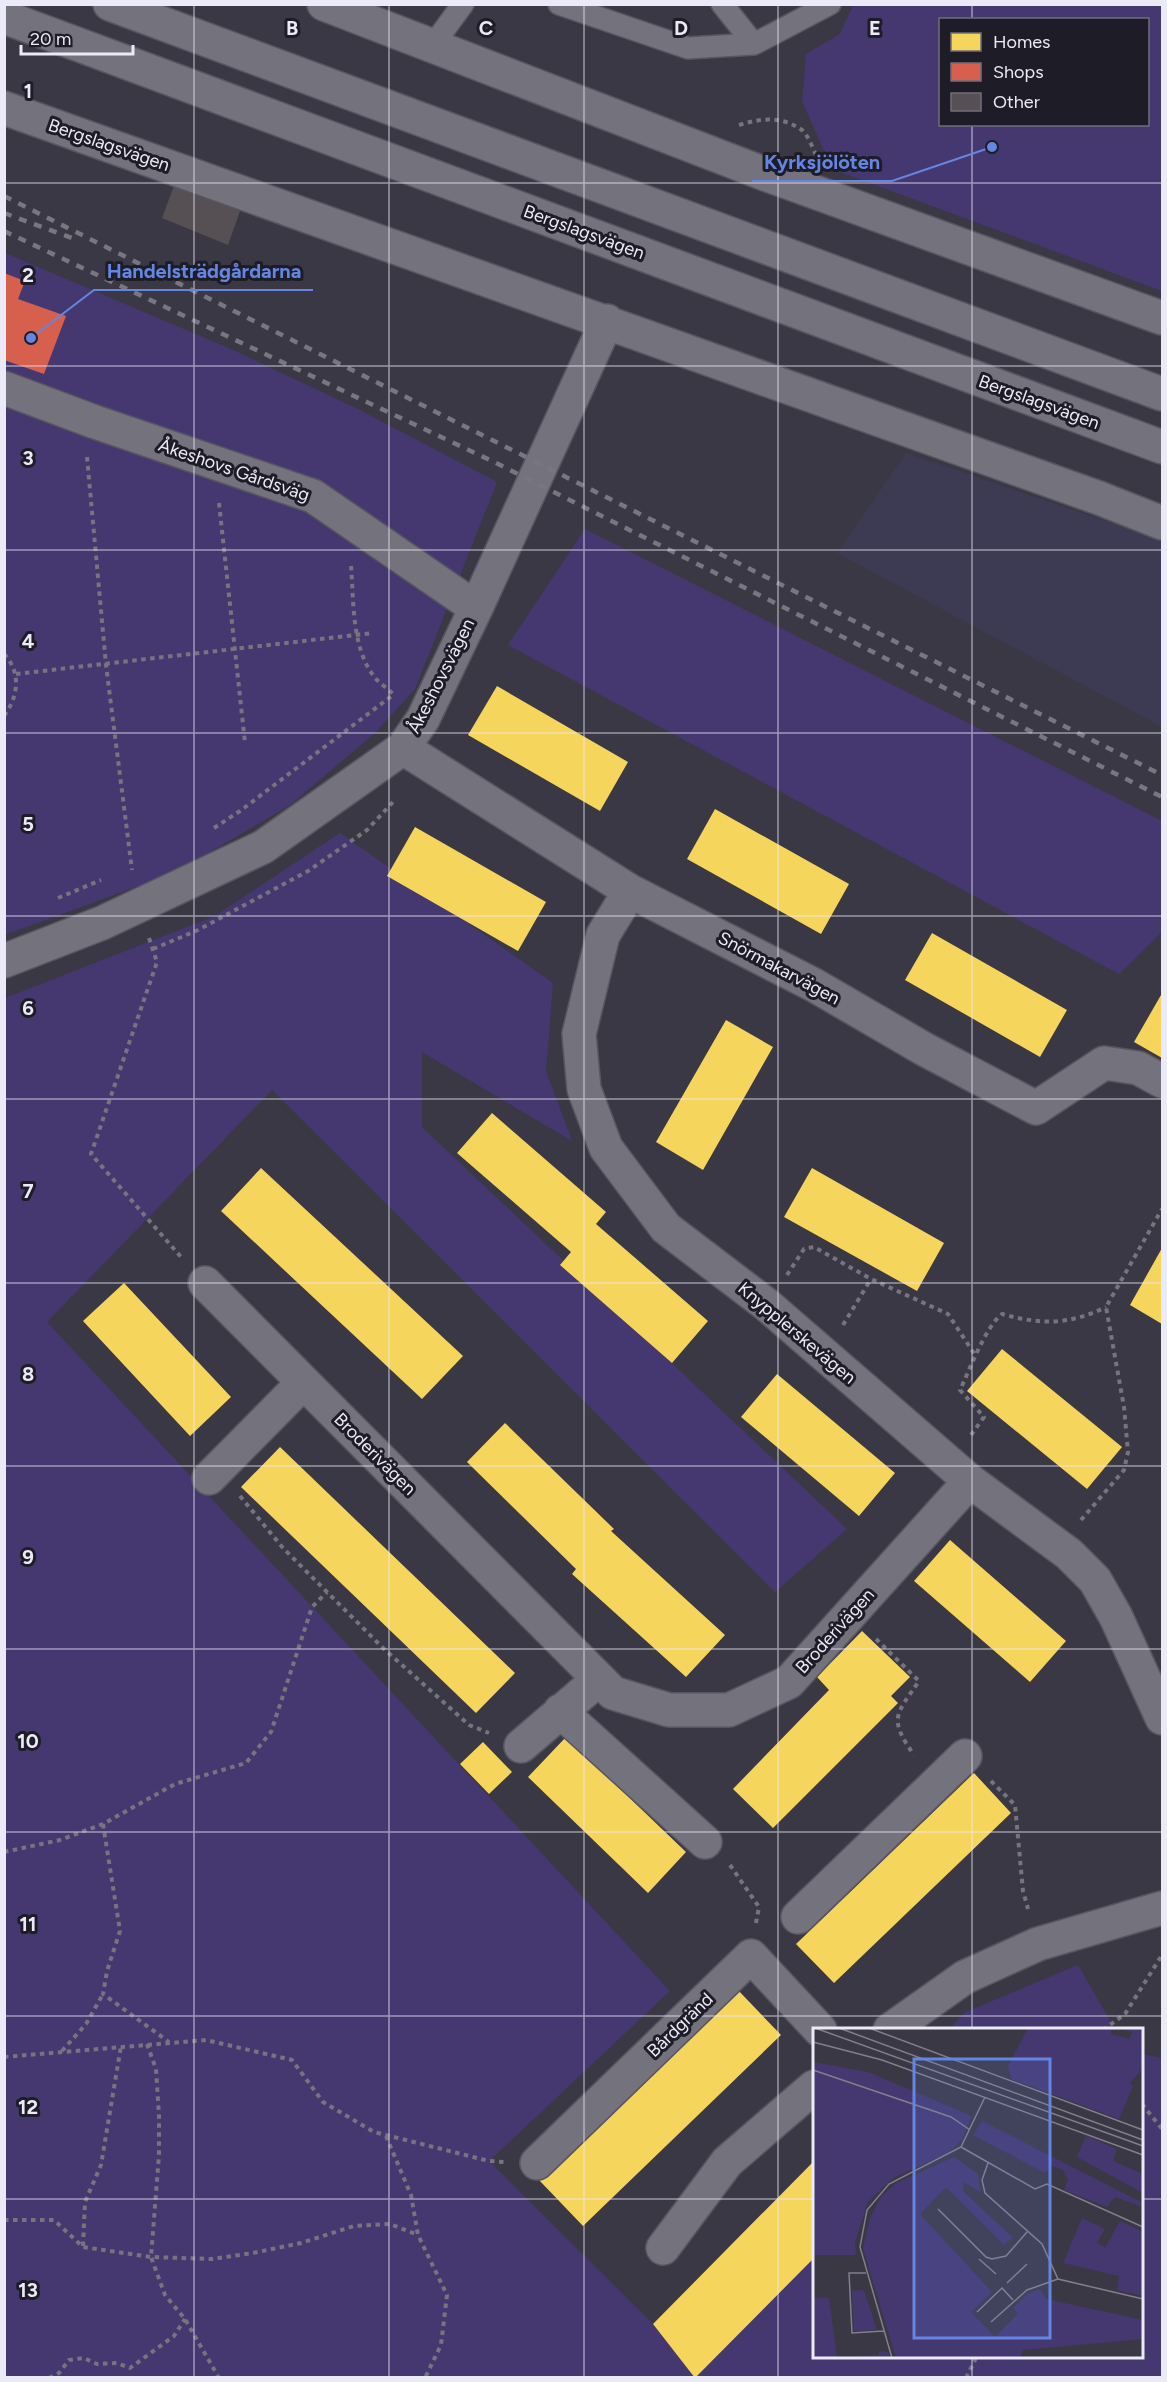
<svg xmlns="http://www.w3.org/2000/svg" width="1167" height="2382" font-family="Figtree,sans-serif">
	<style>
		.built { fill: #3d3a54 }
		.green { fill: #453871; fill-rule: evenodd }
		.homes { fill: #f6d55c }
		.shops { fill: #d6604d }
		.building { fill: #565054 }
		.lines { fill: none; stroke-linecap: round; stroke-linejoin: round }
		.lane-casing { stroke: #575560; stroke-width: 24 }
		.street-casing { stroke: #575560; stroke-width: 36 }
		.secondary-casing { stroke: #575560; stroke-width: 36 }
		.path { stroke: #76747e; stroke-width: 4; stroke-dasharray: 4.5 4.5; stroke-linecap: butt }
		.lane { stroke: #74727c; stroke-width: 21 }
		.street { stroke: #74727c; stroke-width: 33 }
		.secondary { stroke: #74727c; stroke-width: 33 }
		.rail { stroke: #787680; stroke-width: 4.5; stroke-dasharray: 8 8; stroke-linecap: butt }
		.grid { fill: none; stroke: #ebeaf8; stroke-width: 1.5; stroke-opacity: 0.55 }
		.labels { text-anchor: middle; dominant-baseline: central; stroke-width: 6; stroke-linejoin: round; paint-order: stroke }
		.street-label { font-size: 18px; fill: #ebeaf8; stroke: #1e1c26 }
		.inset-road { fill: none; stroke: #817f8c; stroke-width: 1.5 }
		.view { fill: #6585e3; fill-opacity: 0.15; stroke: #6585e3; stroke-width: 3 }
		.inset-edge { fill: none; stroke: #ebeaf8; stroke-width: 3 }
		.grid-label { font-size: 20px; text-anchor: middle; font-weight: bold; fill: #ebeaf8; stroke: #1e1c26; stroke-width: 6; stroke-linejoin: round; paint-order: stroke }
		.leader { fill: none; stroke: #6585e3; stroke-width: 2 }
		.callout-dot { fill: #6585e3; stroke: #1e1c26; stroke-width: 2 }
		.callout-label { font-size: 20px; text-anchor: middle; font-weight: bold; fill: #6585e3; stroke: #1e1c26; stroke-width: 6; stroke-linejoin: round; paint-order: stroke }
	</style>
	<rect width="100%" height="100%" fill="#3a3844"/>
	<path class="built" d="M906,453L1162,540V727L837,553Z"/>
	<path class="green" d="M853,5H1162V291L832,169L802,101L806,54L840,34ZM940,20H1148V124H940Z
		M5,253L231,349L360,410L497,482L415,689L375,733L290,805L176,872L5,935Z
		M585,529L1162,821V932L1119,974L508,645Z
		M340,833L553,983L546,1071L572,1141L422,1052V1127L847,1529L775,1592L272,1090L47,1322L670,1991L489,2161L653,2324L695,2377L5,2378V998L215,916Z
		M1078,1965L1115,2029H949L966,2012Z
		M1142,2054L1162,2058V2377H696L814,2258V2356H1142Z"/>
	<path class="homes" d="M497,686L628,762L600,811L468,735Z
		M715,809L849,884L821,934L687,859Z
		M415,827L546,902L518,951L387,876Z
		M932,933L1067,1010L1040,1057L905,980Z
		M1161,995L1162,996V1058L1134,1042Z
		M726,1020L773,1047L703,1170L656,1142Z
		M492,1113L606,1212L596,1224L708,1321L672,1363L560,1265L571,1252L457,1153Z
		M261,1168L463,1356L422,1399L221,1211Z
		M812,1168L944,1243L917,1291L784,1217Z
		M1162,1248V1324L1130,1305Z
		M124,1283L231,1397L190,1436L83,1321Z
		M1002,1349L1122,1447L1087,1489L967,1391Z
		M777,1374L895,1473L859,1516L741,1417Z
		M505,1423L614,1529L611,1531L725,1635L686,1677L572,1574L576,1569L467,1462Z
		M280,1447L515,1673L476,1713L241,1487Z
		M950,1540L1066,1641L1030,1682L914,1581Z
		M862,1631L910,1677L891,1696L898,1703L773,1828L733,1789L829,1690L817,1677Z
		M566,1737L686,1852L648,1893L528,1777Z
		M483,1742L512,1772L489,1794L460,1764Z
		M974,1773L1011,1813L834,1983L796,1944Z
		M736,1988L781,2035L583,2226L538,2179Z
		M814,2161V2258L695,2378L653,2324Z"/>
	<path class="shops" d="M4,273L25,281L18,299L66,316L44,374L4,360Z"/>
	<path class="building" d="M175,183L240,211L228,245L162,218Z"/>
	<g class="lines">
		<defs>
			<path id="lane" d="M559,4L688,48L754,44L830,4
				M722,4L754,44
				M433,45L463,4"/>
			<path id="street" d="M324,4L765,174L1162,318
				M4,108L1099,498L1162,523
				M4,388L95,422L313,496L463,599L477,606
				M403,748L630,891L814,985L924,1049L1036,1108L1104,1063L1138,1068L1162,1081
				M630,891L603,935L579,1034L584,1089L606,1148L666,1228L767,1305L970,1481L1069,1554L1095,1580L1116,1617L1162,1718
				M4,961L102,923L263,847L403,748L423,719L477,606L607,321
				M205,1283L613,1693L669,1710H729L789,1682L970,1481
				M209,1478L303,1383
				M560,1711L705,1842
				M521,1746L599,1679
				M798,1917L965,1756
				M890,2030L965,1977L1038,1944L1162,1908
				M537,2163L751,1956L820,2030
				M663,2248L727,2162L814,2087"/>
			<path id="secondary" d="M110,4L1162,394
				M4,17L1162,447"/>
		</defs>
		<use href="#lane" class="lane-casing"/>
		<use href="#street" class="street-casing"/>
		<use href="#secondary" class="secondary-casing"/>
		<path class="path" d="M739,125C761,118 782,116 802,130C808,135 812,147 816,155
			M87,457L106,665L132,870
			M219,503L245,743
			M351,566C354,602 351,649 376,679C381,684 388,689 393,694L395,693
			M4,654C22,673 18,697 4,716
			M16,674L373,633
			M214,828L240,811L393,695
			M58,898L101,880
			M149,938L157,962L91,1154L181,1257
			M153,949L198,930L308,871L367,830L393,802
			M787,1275L804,1249L814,1247L871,1279L948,1314L975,1355
			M843,1325L871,1279
			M971,1435L984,1417L960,1390C969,1371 986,1326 1002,1314C1041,1325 1069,1325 1106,1307
			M240,1496L283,1548L383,1648L469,1725L489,1733
			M1081,1520L1124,1470L1128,1452L1124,1407L1106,1307L1162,1209
			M876,1639L919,1681C896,1715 888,1718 914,1755
			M991,1781L1015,1805L1023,1891L1028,1909
			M103,1824L120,1931L107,1971L103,1994L169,2042
			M4,1852L60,1840L103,1824L175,1784L246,1763L271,1732L312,1607L327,1592
			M730,1865L759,1907L756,1923
			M1103,2030L1125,2014L1162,1955
			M147,2044L156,2069L159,2116V2155L151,2257L165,2295L185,2319L219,2378
			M62,2051L86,2024L103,1994
			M4,2057L206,2040L292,2060L323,2102L374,2132L489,2161L504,2162
			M1142,2104L1162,2129
			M386,2136L411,2195L418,2235L447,2295L441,2345L425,2378
			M4,2220H54L83,2247L151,2257L212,2259L253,2253L301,2243L354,2226L390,2224L418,2235
			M83,2246L85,2202L101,2165L121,2046
			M49,2378L59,2373L69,2360L84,2358L97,2364L117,2363L130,2368L174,2336L185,2319
			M966,2378L977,2356"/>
		<use href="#lane" class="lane"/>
		<use href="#street" class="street"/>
		<use href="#secondary" class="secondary"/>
		<path class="rail" d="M4,196L1162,775
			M4,213L72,238
			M4,231L492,461L1162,797"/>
	</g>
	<path class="grid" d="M194,4V2378M389,4V2378M584,4V2378M778,4V2378M972,4V20M972,124V2030M4,183H1162M4,366H1162M4,550H1162M4,733H1162M4,916H1162M4,1099H1162M4,1283H1162M4,1466H1162M4,1649H1162M4,1832H1162M4,2016H1162M4,2199H814M1142,2199H1162M972,2356V2378"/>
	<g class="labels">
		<g class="street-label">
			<text transform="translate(109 145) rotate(19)">Bergslagsvägen</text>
			<text transform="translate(584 232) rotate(20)">Bergslagsvägen</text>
			<text transform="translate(1039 402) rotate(20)">Bergslagsvägen</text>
			<text transform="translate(234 470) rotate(19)">Åkeshovs Gårdsväg</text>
			<text transform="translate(441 676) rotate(-63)">Åkeshovsvägen</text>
			<text transform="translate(779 968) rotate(28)">Snörmakarvägen</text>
			<text transform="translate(797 1333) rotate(40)">Knypplerskevägen</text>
			<text transform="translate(375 1454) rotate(45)">Broderivägen</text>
			<text transform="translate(835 1631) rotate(-48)">Broderivägen</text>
			<text transform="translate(680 2025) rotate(-44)">Bårdgränd</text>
		</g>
	</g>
	<g transform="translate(813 2028)">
		<rect width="330" height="330" fill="#3a3844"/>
		<path d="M215,0H299L298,6L317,11L319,4L306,0H330V40L317,55L320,58L306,91L198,51L195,38ZM0,34L55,44L159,88L149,112L135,125L80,150L54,175L42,215L43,227H0ZM169,93L330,175V179L302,169L294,179L251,162L255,152L250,142L239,138L232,145L160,107ZM273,108L304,121L300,133L330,146V165L264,129ZM141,129L165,146L168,165L151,154L150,163L200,210L191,217L133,159L107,186L179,264L158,284L182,309L205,286L200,280L214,266L227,261L233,271L330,292V311L210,322L207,330H83L50,220L57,190L68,169L83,155ZM269,190L292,201L284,214L292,220L307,193L330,204V268L304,262L306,248L250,235ZM51,262L64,302L41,303L39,263ZM0,270H16L24,330L66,327V323L75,324L77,330H0Z" fill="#453871"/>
		<path class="inset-road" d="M2,0L330,118M26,0L330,112M56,0L330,102M0,14L69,32L330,127M0,42L138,89L157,102M148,119L222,161L234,156L330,199M175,135L169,152L172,165L229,216L245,251L330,271M125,181L173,229L179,231L193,228L214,204M166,231L183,246M53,245H36L39,305L71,303M194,255L214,236M164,284L189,260L200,272M178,294L214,262L245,251M79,330L47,219L54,182L76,156L148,119L172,69"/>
		<path class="view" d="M101,31H237V310H101Z"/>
		<rect width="330" height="330" class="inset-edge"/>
	</g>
	<g class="grid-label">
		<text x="292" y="35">B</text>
		<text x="486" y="35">C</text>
		<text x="681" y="35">D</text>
		<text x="875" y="35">E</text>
		<text x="28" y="98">1</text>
		<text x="28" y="282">2</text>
		<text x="28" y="465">3</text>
		<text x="28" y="648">4</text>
		<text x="28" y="831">5</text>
		<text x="28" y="1015">6</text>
		<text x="28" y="1198">7</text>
		<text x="28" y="1381">8</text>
		<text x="28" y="1564">9</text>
		<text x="28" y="1748">10</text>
		<text x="28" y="1931">11</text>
		<text x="28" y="2114">12</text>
		<text x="28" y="2297">13</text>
	</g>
	<path class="leader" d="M992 147L892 181H752M31 338L94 290H313"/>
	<g class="callout-dot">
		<circle cx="992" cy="147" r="6"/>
		<circle cx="31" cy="338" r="6"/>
	</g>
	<g class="callout-label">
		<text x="822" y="169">Kyrksjölöten</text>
		<text x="204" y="278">Handelsträdgårdarna</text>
	</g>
	<rect width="1167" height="2382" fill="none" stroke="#ebeaf8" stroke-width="12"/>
	<rect x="939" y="18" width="210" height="108" fill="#1e1c26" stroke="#706e7a" stroke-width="1.5"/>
	<rect x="951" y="33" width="30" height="18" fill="#f6d55c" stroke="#706e7a" stroke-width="1.5"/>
	<text x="993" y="48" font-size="18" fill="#ebeaf8">Homes</text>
	<rect x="951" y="63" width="30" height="18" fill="#d6604d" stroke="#706e7a" stroke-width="1.5"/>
	<text x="993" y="78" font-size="18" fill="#ebeaf8">Shops</text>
	<rect x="951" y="93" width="30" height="18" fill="#565054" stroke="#706e7a" stroke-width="1.5"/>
	<text x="993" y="108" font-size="18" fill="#ebeaf8">Other</text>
	<path d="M21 45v9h112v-9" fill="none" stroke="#ebeaf8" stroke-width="3"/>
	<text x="30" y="45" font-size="18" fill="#ebeaf8" stroke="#1e1c26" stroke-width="4.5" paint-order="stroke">20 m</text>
</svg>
